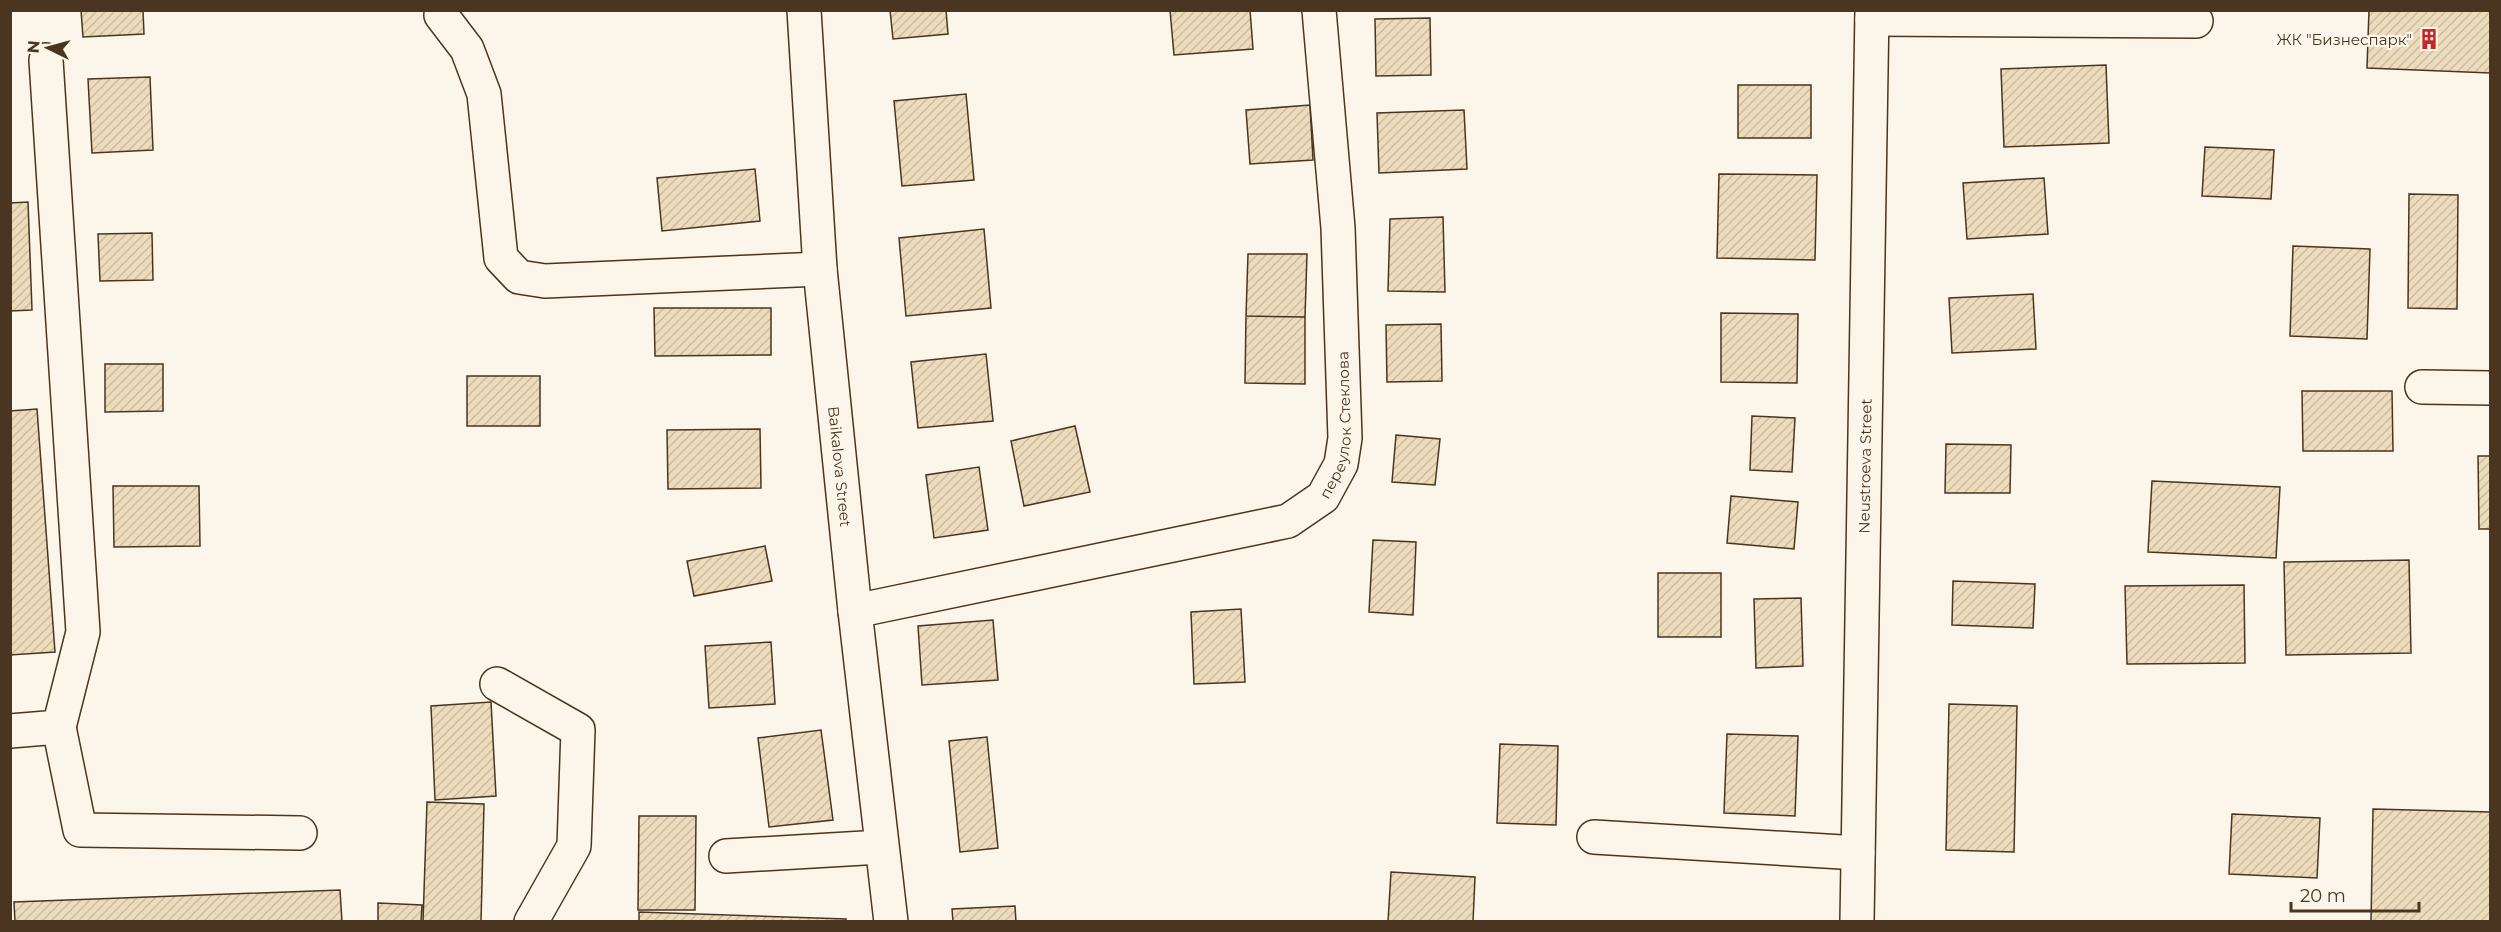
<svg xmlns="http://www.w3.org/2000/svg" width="2501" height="932" font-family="Montserrat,sans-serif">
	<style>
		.building { fill: url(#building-hatch); stroke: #4a3520; stroke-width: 1.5 }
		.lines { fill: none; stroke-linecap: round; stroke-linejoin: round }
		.minor-casing { stroke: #4a3520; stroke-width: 36 }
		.minor { stroke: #fbf6e9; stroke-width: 33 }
		.labels { text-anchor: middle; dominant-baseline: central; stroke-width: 4.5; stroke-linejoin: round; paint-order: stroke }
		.poi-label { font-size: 15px; fill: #4a3520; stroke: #fbf6e9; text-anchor: end }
		.street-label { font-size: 15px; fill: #4a3520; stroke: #fbf6e9 }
	</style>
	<defs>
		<pattern id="building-hatch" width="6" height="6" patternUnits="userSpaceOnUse" patternTransform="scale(1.5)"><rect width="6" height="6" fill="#ecdcbc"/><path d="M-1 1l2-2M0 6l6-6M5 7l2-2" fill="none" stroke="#ccbda1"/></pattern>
	</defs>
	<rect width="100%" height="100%" fill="#fbf6e9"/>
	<path class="building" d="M81,10H143L144,34L83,37Z
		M890,10H946L948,34L893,39Z
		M1170,10H1250L1253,49L1174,55Z
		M2369,10H2490V73L2367,68Z
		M1430,18L1431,75L1376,76L1375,19Z
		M2106,65L2109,143L2004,147L2001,69Z
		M150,77L153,150L92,153L88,79Z
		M1738,85H1811V138H1738Z
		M966,94L974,180L902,186L894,101Z
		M1310,105L1313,160L1250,164L1246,110Z
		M1464,110L1467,169L1379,173L1377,113Z
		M2205,147L2274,150L2271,199L2202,196Z
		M755,169L760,221L662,231L657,178Z
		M1719,174L1817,175L1815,260L1717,258Z
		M2044,178L2048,234L1967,239L1963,183Z
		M2409,194L2458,195L2457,309L2408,308Z
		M28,202L32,310L10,311V203Z
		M1443,217L1445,292L1388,291L1390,219Z
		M984,229L991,308L906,316L899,238Z
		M152,233L153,280L100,281L98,234Z
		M2293,246L2370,249L2367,339L2290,336Z
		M1248,254H1307L1305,317L1246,316Z
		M2033,294L2036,349L1952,353L1949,298Z
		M654,308H771V355L655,356Z
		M1721,313L1798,314L1797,383L1721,382Z
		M1246,316L1305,317V384L1245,383Z
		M1441,324L1442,381L1387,382L1386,325Z
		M986,354L993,421L918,428L911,362Z
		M105,364H163V411L105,412Z
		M467,376H540V426H467Z
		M2302,391H2392L2393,451H2303Z
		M37,409L55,652L10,655V411Z
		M1752,416L1795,418L1792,472L1750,470Z
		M1075,426L1090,492L1024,506L1011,441Z
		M760,429L761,488L668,489L667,430Z
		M1396,435L1440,439L1435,485L1392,482Z
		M1946,444L2011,445L2010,493H1945Z
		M2478,456H2490V529H2479Z
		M979,467L988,530L934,538L926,475Z
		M2152,481L2280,487L2276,558L2148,552Z
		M113,486H199L200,546L114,547Z
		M1731,496L1798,502L1794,549L1727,543Z
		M1373,540L1416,542L1413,615L1369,612Z
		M765,546L772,581L694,596L687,561Z
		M2409,560L2411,653L2286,655L2284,562Z
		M1658,573H1721V637H1658Z
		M1953,581L2035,584L2033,628L1952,625Z
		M2244,585L2245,663L2127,664L2125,586Z
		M1801,598L1803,666L1756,668L1754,599Z
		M1241,609L1245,682L1194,684L1191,612Z
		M993,620L998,680L922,685L918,626Z
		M771,642L775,704L709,708L705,646Z
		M491,702L496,796L435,800L431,706Z
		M1949,704L2017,706L2014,852L1946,850Z
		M821,730L833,820L769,827L758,738Z
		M1727,734L1798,736L1795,816L1724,813Z
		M987,737L998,848L960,852L949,741Z
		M1500,744L1558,746L1556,825L1497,823Z
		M427,802L484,804L481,922H423Z
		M2373,809L2490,812V922H2371Z
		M2232,814L2320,818L2317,878L2229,874Z
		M639,816H696L695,910H638Z
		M1391,872L1475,877L1473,922H1388Z
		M340,890L342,922H15L14,902Z
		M378,903L422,905L421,922H378Z
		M1015,906L1016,922H953L952,909Z
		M639,912L846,919L845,922H639Z"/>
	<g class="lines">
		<defs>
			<g id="minor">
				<path id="s1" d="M804,10L820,269L855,611L891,922"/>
				<path d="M441,15L467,49L484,94L501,258L519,277L545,281L820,269"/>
				<path d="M1872,19L2196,21"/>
				<path d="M2422,387L2490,388"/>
				<path id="s2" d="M855,611L1288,521L1323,497L1341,464L1345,438L1338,228L1319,10"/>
				<path d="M497,684L578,730L574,846L531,922"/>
				<path d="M59,727L80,830L300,833"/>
				<path d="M10,731L59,727L83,632L46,60"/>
				<path d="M1594,837L1858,853"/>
				<path d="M726,856L881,847"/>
				<path id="s3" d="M1857,922L1872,10"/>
			</g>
		</defs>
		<use href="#minor" class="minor-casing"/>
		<use href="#minor" class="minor"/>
	</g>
	<defs>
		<symbol id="building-bare" viewBox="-9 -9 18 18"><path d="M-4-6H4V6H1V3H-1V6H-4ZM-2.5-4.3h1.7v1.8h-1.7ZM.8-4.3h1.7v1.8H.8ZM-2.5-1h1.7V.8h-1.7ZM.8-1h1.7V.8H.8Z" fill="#c62828" stroke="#fbf6e9" stroke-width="2.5" paint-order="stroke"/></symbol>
	</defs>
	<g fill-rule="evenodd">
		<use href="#building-bare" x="2414" y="24" width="30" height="30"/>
	</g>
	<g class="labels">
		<g class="poi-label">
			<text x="2412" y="39">ЖК "Бизнеспарк"</text>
		</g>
		<g class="street-label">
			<text stroke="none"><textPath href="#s2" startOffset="560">переулок Стеклова</textPath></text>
			<text stroke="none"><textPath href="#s3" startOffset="456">Neustroeva Street</textPath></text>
			<text stroke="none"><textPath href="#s1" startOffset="458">Baikalova Street</textPath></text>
		</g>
	</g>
	<rect width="2501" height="932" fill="none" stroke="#4a3520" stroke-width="24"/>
	<g transform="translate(48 48) rotate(275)" stroke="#fbf6e9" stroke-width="4.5" paint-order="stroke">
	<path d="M0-4.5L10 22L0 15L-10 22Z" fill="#4a3520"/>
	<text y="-9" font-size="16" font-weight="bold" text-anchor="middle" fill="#4a3520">N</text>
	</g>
	<path d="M2291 902v9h128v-9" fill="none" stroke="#4a3520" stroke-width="3"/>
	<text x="2300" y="902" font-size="18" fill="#4a3520" stroke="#fbf6e9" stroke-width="4.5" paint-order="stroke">20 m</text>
</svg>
